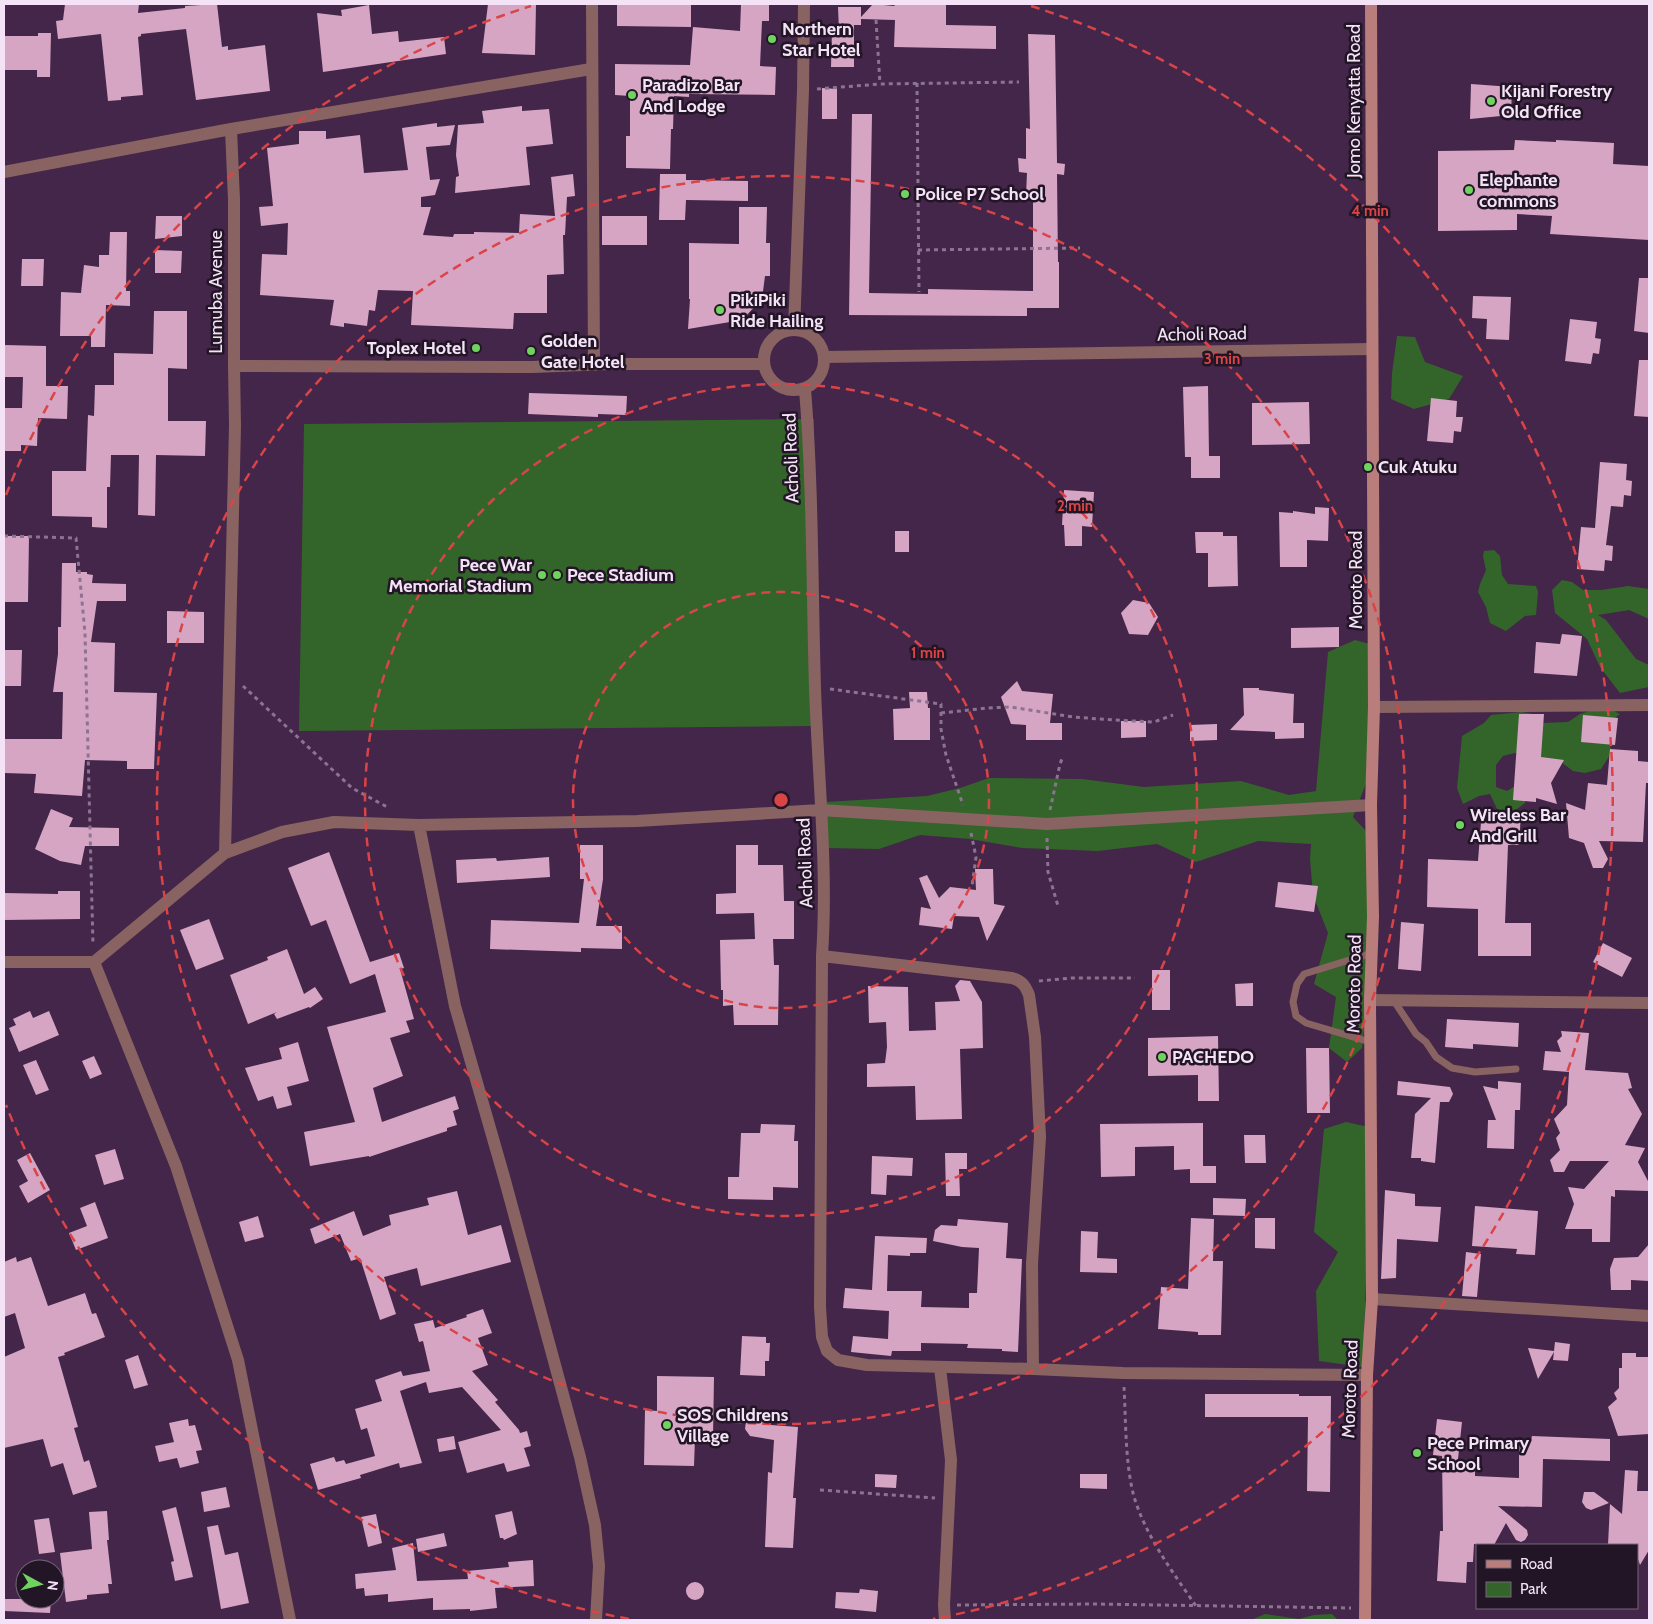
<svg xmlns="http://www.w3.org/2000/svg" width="1653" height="1624" font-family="Cabin,sans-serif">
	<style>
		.green { fill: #33652a }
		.building { fill: #d6a5c4 }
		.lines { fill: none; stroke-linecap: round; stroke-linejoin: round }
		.path { stroke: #8c7491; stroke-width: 3; stroke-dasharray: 4 4; stroke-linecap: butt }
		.service { stroke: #896362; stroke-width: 7 }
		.minor { stroke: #896362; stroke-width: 12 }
		.secondary { stroke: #b97d7c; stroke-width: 12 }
		.ring { fill: none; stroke: #da4447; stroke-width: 2.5; stroke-dasharray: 9 6 }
		.poi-dot { fill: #70d35f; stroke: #221525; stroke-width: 2 }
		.labels { text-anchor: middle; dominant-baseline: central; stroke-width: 5; stroke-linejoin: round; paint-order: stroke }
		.poi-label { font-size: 18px; font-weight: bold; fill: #f4e2f7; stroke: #221525; text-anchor: start }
		.street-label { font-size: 18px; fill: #f4e2f7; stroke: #221525 }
		.centre { fill: #da4447; stroke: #221525; stroke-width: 2.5 }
		.ring-label { font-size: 15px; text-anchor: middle; font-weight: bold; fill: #da4447; stroke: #221525; stroke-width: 5; stroke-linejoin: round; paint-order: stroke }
	</style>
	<rect width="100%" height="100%" fill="#432649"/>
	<path class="green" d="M1397,336L1415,337L1425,362L1463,376L1449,399L1414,409L1391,399L1392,373Z
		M814,419L812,726L299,731L304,424Z
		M1494,550L1500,556L1502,575L1508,584L1536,586L1538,592L1536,615L1525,616L1506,631L1490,623L1486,607L1478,592L1480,584L1486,570L1483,556L1484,551Z
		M1562,580L1572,582L1583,590H1601L1628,586L1649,589V619L1629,610L1598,615L1606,620L1636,659L1649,665V687L1620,693L1600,667L1587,639L1555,613L1552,590Z
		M1355,640L1377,646L1369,776L1353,817L1366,831L1370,898L1365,1021L1362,1048L1347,1062L1329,1048L1336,997L1314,984L1328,933L1313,895L1310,859L1311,844L1258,841L1196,862L1157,844L1098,851L1022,848L970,839L920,835L879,849L824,848L825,802L927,796L960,788L989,778L1082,779L1144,787L1241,781L1289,795L1316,791L1328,652Z
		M1596,709H1610L1620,714C1605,724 1607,738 1612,752L1601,769L1585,773L1573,771L1561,762L1519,752L1503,756L1496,765V787L1507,791L1515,786L1526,790L1525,803L1512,813L1497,809L1490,794L1479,796L1463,804L1457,788L1462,736L1484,723L1491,715L1522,712L1533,714L1543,723L1568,722L1580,714Z
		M1346,1122L1369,1127V1195L1363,1367L1319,1361L1316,1291L1338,1252L1314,1232L1324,1129Z
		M1265,1614L1299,1619L1314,1615L1332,1614L1338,1620H1251Z"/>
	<path class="building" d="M65,4H139L138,13L185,8V6L217,4L222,47L228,46V50L265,45L270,91L196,100L186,29L141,34V36L138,37L143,95L121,97V100L108,101L101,34L58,39L56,21L63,20Z
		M488,4H536L535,55L482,53Z
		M617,4H691V27L617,26Z
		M741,4H769V21H762L760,66L776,67L775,95L689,94V97L674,96L673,129H671L670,169L626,168V136H630V96L615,95V64L690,65L693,27L740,31Z
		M873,4L894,6L896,4H946V25L996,26V49L894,47L895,20L861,19V25H854V67H831L832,31H839L838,7H861V17Z
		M369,5L372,34L398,31L399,42L444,37L446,54L323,72L317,13L342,16L341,10Z
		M38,33H51L50,77H37V70H4V36H38Z
		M1028,34L1055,35L1057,163L1065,164L1064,175L1057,174L1058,262H1059V308H1027V316L849,315L852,114H872L869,293L928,294V289L1033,291V196L1026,195L1027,173L1019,172L1018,158L1026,159V128L1030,129Z
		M1471,84L1512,87L1511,115L1470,119Z
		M822,88L837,89V119H822Z
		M522,106V111L549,109L553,144L526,147L530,185L455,193L456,177L459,176L456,155L458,125L484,123L482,111Z
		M437,123V127L455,125L450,145L426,147L430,180L440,179L435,195L421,197V207H431L423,235L453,237L454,234H474V232L519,233L520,214L555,216L551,177L573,174L575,196L567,197L565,235H563L564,274L547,275V313H514L513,329L411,325L413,291L378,290L375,311L369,310L367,326L344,323V327L330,325L334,300L260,295L262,254L287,255L288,223L261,226L259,207L273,206L267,148L299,144V131H326V139L360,135L364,173L408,170L402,128Z
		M1515,140L1556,142V140L1614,143L1613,164L1649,166V240L1550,234L1552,216L1517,214V230L1438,231V151L1514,150Z
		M660,174H686V180L748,181V201L686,200L685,220H659Z
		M739,207H767L766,243H770V276H765L762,299L742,320L688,329L690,299H689V243L739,244Z
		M156,216H182V236L155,239Z
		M602,216H647V245H602Z
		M110,232H127L126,291H130V306L106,305L105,347H91V336H60L61,292L81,293L84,265L99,267V255H109Z
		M155,250L182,251L181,273H155Z
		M22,259H44L43,286H21Z
		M1639,278H1649V333L1634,331Z
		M1473,296L1511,297L1509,340L1486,339L1487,319L1472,318Z
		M154,311H187V369L168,368V421H206L205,456L156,455L155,516L138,515L139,455H111L110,487H107V528L92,527V517L52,516V471H86L88,415L94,416L95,385H114V353L153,354Z
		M1570,319L1597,322L1595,338L1601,339L1599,354L1593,353L1591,364L1565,361Z
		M4,345L46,346V386H68L67,419L38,418L37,446L21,445V451H4V408H22L23,377H4Z
		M1639,360H1649V417L1634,416Z
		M1208,386L1209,456H1220V478H1191V457H1185L1183,387Z
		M529,393L627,396L626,415L598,414V417L528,414Z
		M1431,398L1457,401L1456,417H1463L1461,432L1454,431L1453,443L1427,441Z
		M1309,402L1310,444L1252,445V403Z
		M1600,462L1627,464L1626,480L1632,481L1631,496L1624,495L1623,507L1611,506L1606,545L1613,546L1612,561L1605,560L1604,571L1577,569L1581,527L1595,528Z
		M1064,490L1094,492L1092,527L1082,526V546H1065L1064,525H1062Z
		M1315,507L1329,508L1328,541L1307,540V567H1280L1279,512L1293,513V511L1315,514Z
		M895,531H909V552H895Z
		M1195,532H1223V536H1237L1238,586L1208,587V553H1196Z
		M4,536H29L28,602H4Z
		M62,563H76V572H87V574L93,575L92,583L126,584V601H97L91,642L115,643L114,692L157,693L154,769H127V761L85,760L82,796L34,793L36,774L4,773V739H62L63,692H53L58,654V627H61Z
		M1133,600L1149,603L1158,617L1148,635L1129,634L1121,613Z
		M167,611L204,612V643H167Z
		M1339,627V647L1291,648V628Z
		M1562,634L1582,636L1577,676L1534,673L1536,642L1560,644Z
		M4,650H22L21,686H4Z
		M1017,681L1022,691L1053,694L1050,723H1062V740H1026V725L1011,724L1001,697Z
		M1243,688H1259V690L1294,694L1293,723H1304V738L1275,739V732L1230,730L1244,715Z
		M909,692H927L928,708H930V740H894L893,709L910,708Z
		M1519,714H1544L1541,757L1564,760L1551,783L1557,804L1536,798V802L1513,800Z
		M1583,715L1618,718L1615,745L1581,742Z
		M1121,721H1146V737L1121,738Z
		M1217,724V740L1190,741V725Z
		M1610,749L1638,751V761L1649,762V783H1646L1643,842L1599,841L1608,859L1603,868H1593L1584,843L1569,838L1566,803L1585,810L1588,783L1607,785Z
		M51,809L73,818L69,827L119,828V846H85L81,865L60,861L35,849Z
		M1482,809L1521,813L1519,845H1508L1505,923H1531V956H1478V909L1427,907L1428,859L1478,861Z
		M580,845H603V879L596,926H622V949L581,948V952L490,949L491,920L579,923L584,879H580Z
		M736,845H758V865H783L784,901H794V939H773L774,965H779L778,1025H734L733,1005L723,1006V990H721L720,940L755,939L754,913L716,914V894L736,893Z
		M329,852L370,962L399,953L404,968L400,969L414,1019L406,1021L410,1032L390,1038L403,1076L373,1088L382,1122L455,1096L459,1109L453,1111L457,1125L447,1128V1131L369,1157V1156L310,1166L304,1132L355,1122L327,1027L386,1012L375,974L350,984L326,920L311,926L288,868Z
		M549,857L550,877L457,883L456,860L496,858L497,861Z
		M975,869H993L994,904L1005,906L987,941L979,917L954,916L952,929L919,925L921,907L931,909L919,878L927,875L939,898L950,887L976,890Z
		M1278,882L1318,886L1314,912L1275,907Z
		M58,891H80V919L4,920V893L58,894Z
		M209,919L224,959L196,970L180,930Z
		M1401,922L1424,924L1421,971L1398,969Z
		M1603,943L1632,958L1622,977L1593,962Z
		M287,949L304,994L315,987L323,999L310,1008L309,1007L277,1019L274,1014L277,1012L248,1024L230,975L268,960L267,957Z
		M1152,970H1170V1010H1152Z
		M960,980L970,981L982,1002L983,1048L960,1049L962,1119L916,1120L915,1086L867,1087V1064L885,1063L887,1047L886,1022L869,1023L868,986L908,987L909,1031L936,1030L935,1002L960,1001L955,986Z
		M1253,983V1006H1236L1235,984Z
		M30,1011L33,1018L49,1011L59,1035L19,1052L9,1028L16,1025L13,1019Z
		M1447,1019L1519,1023L1518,1047L1473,1044V1049L1445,1047Z
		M1561,1031L1589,1033L1585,1070L1628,1073L1632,1088L1628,1089L1642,1114L1625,1145L1645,1148L1638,1162L1649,1183V1191L1615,1190V1197L1611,1196L1610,1242H1592V1229H1565L1574,1204L1568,1187L1584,1189L1609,1161H1570L1564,1172H1554L1550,1160L1560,1150L1556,1138L1560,1133L1554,1119L1567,1105L1569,1072L1543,1070L1545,1051L1561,1052L1557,1041L1562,1036Z
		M1218,1036L1219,1101H1198V1075L1148,1076V1038Z
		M298,1042L309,1081L287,1087L292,1105L277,1109L273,1096L258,1101L245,1068L282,1059L279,1048Z
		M1306,1048H1329L1330,1113H1307Z
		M94,1056L102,1074L90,1079L82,1061Z
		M36,1060L49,1090L36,1095L23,1065Z
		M1398,1081L1450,1087L1453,1094L1449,1102H1440L1435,1163L1421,1161V1158H1411L1415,1114L1431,1098L1397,1095Z
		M1498,1081L1521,1083L1520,1110H1515L1514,1149L1487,1148L1488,1120H1496L1483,1086L1498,1089Z
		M1203,1123V1166H1216V1183H1190V1169L1174,1170V1146L1135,1147V1176L1101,1177L1100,1124Z
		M761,1124L795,1125L794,1141H798V1188L773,1187V1200L728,1199V1177H739L741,1133H760Z
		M1244,1135H1265L1266,1163H1245Z
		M115,1149L124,1179L104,1185L95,1155Z
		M30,1153L50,1190L28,1203L19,1186L28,1181L17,1160Z
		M945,1153H967V1169H959L960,1196H946Z
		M872,1156L913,1158L912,1176L887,1175L886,1195L871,1194Z
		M1385,1190L1415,1194V1206L1441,1207L1438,1242L1397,1239L1396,1278L1381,1279Z
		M457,1191L468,1235L501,1225L511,1262L421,1286L417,1268L384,1277L396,1314L380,1320L360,1258L351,1261L340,1234L315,1244L310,1229L354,1211L363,1236L391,1225L389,1215L429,1205L427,1198Z
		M1213,1198L1246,1199L1245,1216L1213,1215Z
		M95,1202L108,1238L76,1250L69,1233L87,1226L80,1208Z
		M1475,1206L1538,1211L1535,1255L1516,1254L1517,1249L1472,1246Z
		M258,1216L264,1237L245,1242L239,1222Z
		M1191,1218L1214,1219L1213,1261H1223L1221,1335H1198V1332L1158,1329L1161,1287L1188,1289Z
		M1255,1218H1275V1249L1255,1248Z
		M958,1219L1008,1223L1006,1258L1022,1259L1018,1352L1002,1351V1349L967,1348L968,1344L921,1343V1351H892L891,1356L851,1352L853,1336L888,1339L889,1311L843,1308L845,1288L872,1290L875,1236L927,1238L926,1253H910V1256L888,1255L887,1291H922L921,1307L969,1308V1293H977L979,1248L962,1247L933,1241L935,1230L941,1225L957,1226Z
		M1081,1231L1098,1232L1097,1258L1117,1259V1273L1080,1272Z
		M1649,1244V1281L1631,1280V1290H1611L1610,1269L1614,1258L1638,1257Z
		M1466,1252L1481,1254L1477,1297L1462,1296Z
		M16,1257L17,1262L31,1257L48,1306L85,1293L92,1314L96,1313L105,1337L64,1353L65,1355L58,1357L78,1427L74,1428L84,1462L89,1460L97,1487L73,1495L63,1463L51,1467L43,1439L4,1448V1357L25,1348L15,1313L4,1317V1262Z
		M483,1309L492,1333L478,1338L488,1365L472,1371L498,1400L495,1402L519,1430L520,1433L527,1431L531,1446L524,1448L530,1466L507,1472L504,1463L467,1473L458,1442L501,1430L462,1387L429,1393L426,1382L400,1391L422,1463L400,1468L399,1463L360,1475L361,1478L318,1490L310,1464L334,1457L336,1462L344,1460L346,1464L375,1456L367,1428L361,1430L355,1409L382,1401L375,1380L401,1371L403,1376L430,1371L423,1341L419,1342L414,1324L433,1320L435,1328L467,1317L466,1315Z
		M742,1336L766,1337V1343H770L769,1361H765V1376L740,1375Z
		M1555,1342L1570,1344L1568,1361L1553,1360L1554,1352L1538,1379L1528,1348L1554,1351Z
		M1622,1353H1636V1357H1649V1434L1618,1436L1608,1407L1617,1399L1614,1393L1619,1388V1368H1622Z
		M138,1355L148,1385L134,1389L125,1360Z
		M657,1376L714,1377L713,1438H695L694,1466L644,1465L645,1410L657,1411Z
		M1205,1394H1299V1396H1331L1330,1492L1307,1491L1308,1417H1205Z
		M754,1414L762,1415L771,1425L798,1427L793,1498H796L793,1548L765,1547L768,1472L772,1473L774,1440L750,1436L745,1429L746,1421Z
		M188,1419L189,1426L195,1425L202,1450L196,1451L199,1463L180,1468L177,1458L159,1462L155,1446L174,1442L169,1423Z
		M1437,1419L1462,1422L1457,1468H1475V1476L1519,1478V1440H1531L1532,1436L1610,1439V1461L1543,1459L1542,1507L1498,1506L1527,1530L1528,1535L1525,1540L1521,1542L1516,1540L1506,1523L1494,1545L1474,1544L1473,1562H1467L1466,1583L1437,1581L1440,1531H1443L1442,1456L1433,1455Z
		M454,1436L456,1449L439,1452L437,1439Z
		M1625,1470L1638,1471L1637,1491H1649V1550L1640,1565L1637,1556V1545H1608L1610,1504L1622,1514Z
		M875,1474L897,1475L896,1488L875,1487Z
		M1080,1474H1107V1489L1080,1488Z
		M226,1487L230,1507L204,1512L201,1492Z
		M1584,1492H1594L1609,1503L1591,1510L1586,1508L1582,1502Z
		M176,1507L193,1577L175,1581L171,1562L174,1561L162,1511Z
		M107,1511L109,1540H107L112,1584H108L109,1593L87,1595V1599L66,1602L60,1553L92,1549L89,1512Z
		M512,1511L517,1534L504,1540L503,1538H500L495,1515Z
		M376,1514L382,1543L368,1547L361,1517Z
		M49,1518L55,1552L39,1554L34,1520Z
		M218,1525L225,1555L238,1552L249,1603L221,1609L207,1527Z
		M444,1533L447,1546L418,1552L416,1539Z
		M413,1543L417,1581L468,1579L467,1571L509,1567L508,1562L533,1560L534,1586L495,1588L497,1608L470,1611V1609L433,1610V1598L388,1602V1594L365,1596L364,1588L356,1589L355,1574L396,1570L392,1548Z
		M686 1591a9 9 0 1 1 18 0a9 9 0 1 1-18 0Z
		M860,1589L878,1591L876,1612L835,1608L836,1592L859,1593Z
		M4,1599H51L50,1613L4,1611Z"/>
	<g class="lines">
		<path class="path" d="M876,20L880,84
			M917,83L919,292
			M817,89L880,84L1019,82
			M918,250L1080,248
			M4,536L76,538L85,633L93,945
			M243,686L352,788L389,808
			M830,689L941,704V729L946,755L963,805
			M941,713L988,708L1011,707L1073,717L1114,720L1154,722L1173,715
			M1050,810L1060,764L1063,756
			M971,833L976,857L972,886
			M1047,838L1048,872L1058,906
			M1039,981L1071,978H1135
			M1124,1387C1126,1422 1125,1459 1133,1493C1144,1534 1172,1571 1196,1606
			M820,1490L935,1498
			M957,1605L1097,1604L1351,1608"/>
		<path class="service" d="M1394,1001L1416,1034L1426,1042L1436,1057L1452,1068L1475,1072L1516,1069
			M1370,1042L1306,1023L1296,1016L1293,1002L1297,984L1304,974L1372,953"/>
		<path class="minor" d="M592,4L594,365
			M231,129L234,200V366L532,367L609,364H764
			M4,172L231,129L591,69
			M764 360a30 30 0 1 1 60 0a30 30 0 1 1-60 0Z
			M794,330L803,90L804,4
			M824,357L1372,349
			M805,389C813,488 812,588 815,688C818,777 828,867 822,956L820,1307L822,1337L827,1351L838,1360L867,1365L1033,1369L1123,1373L1367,1375
			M1374,707L1649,705
			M419,825L455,1006L504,1177L580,1457L595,1525L599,1566L596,1620
			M225,853L235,426L234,366
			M822,956L1012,978C1022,981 1025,985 1029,995L1035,1037L1040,1137L1032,1264L1033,1369
			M4,962H94L225,853L282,832L334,822L419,825L637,821L820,810L1047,824L1371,805
			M94,962L176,1166L238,1360L290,1620
			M1370,1000L1649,1003
			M1372,1299L1649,1316
			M940,1368L951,1460L944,1605L945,1620"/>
		<path class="secondary" d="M1365,1620L1367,1375L1372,1299L1370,1000L1373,917L1371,805L1374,707L1371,4"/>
	</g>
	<g class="ring">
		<circle cx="781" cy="800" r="208"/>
		<circle cx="781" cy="800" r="416"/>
		<circle cx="781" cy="800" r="624"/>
		<path d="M629 1619A833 833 0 0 1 6 1105M6 495A833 833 0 0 1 531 6M1031 6A833 833 0 0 1 933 1619"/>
	</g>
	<g class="poi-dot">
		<circle cx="772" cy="39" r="5"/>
		<circle cx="632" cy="95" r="5"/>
		<circle cx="1491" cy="101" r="5"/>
		<circle cx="1469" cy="190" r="5"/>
		<circle cx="905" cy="194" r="5"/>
		<circle cx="720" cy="310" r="5"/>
		<circle cx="476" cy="348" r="5"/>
		<circle cx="531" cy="351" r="5"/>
		<circle cx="1368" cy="467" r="5"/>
		<circle cx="542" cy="575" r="5"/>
		<circle cx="557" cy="575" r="5"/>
		<circle cx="1460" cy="825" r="5"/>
		<circle cx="1162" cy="1057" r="5"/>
		<circle cx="667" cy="1425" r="5"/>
		<circle cx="1417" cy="1453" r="5"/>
	</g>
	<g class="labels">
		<g class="poi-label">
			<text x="782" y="29">Northern<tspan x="782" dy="21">Star Hotel</tspan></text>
			<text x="642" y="85">Paradizo Bar<tspan x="642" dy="21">And Lodge</tspan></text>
			<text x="1501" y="91">Kijani Forestry<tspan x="1501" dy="21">Old Office</tspan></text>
			<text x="1479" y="180">Elephante<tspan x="1479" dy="21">commons</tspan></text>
			<text x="915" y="194">Police P7 School</text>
			<text x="730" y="300">PikiPiki<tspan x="730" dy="21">Ride Hailing</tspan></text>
			<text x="541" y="341">Golden<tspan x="541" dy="21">Gate Hotel</tspan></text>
			<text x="466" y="348" text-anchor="end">Toplex Hotel</text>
			<text x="1378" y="467">Cuk Atuku</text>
			<text x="532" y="565" text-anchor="end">Pece War<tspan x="532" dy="21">Memorial Stadium</tspan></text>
			<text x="567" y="575">Pece Stadium</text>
			<text x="1470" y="815">Wireless Bar<tspan x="1470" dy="21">And Grill</tspan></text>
			<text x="1172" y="1057">PACHEDO</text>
			<text x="677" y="1415">SOS Childrens<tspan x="677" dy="21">Village</tspan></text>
			<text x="1427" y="1443">Pece Primary<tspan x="1427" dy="21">School</tspan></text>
		</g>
		<g class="street-label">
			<text transform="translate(1354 101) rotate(-90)">Jomo Kenyatta Road</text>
			<text transform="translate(216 292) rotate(-90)">Lumuba Avenue</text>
			<text transform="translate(1202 334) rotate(-1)">Acholi Road</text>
			<text transform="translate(791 458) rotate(-92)">Acholi Road</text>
			<text transform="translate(1356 580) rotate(-90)">Moroto Road</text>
			<text transform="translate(805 863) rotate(-92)">Acholi Road</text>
			<text transform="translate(1354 984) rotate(-89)">Moroto Road</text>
			<text transform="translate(1350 1389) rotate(-88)">Moroto Road</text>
		</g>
	</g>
	<circle cx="781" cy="800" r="8" class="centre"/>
	<g class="ring-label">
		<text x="1370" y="216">4 min</text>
		<text x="1222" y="364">3 min</text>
		<text x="1075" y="511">2 min</text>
		<text x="928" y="658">1 min</text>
	</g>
	<rect width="1653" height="1624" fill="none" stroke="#f4e2f7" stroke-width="10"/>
	<rect x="1476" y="1544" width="162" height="65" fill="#221525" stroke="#766779"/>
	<rect x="1486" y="1560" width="25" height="8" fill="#b97d7c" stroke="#766779"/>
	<text x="1520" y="1569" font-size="15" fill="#f4e2f7">Road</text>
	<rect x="1486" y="1582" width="25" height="15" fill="#33652a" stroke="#766779"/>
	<text x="1520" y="1594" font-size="15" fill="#f4e2f7">Park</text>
	<g transform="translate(40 1584) rotate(97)"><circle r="24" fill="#221525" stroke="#766779"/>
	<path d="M0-4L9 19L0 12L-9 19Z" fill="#70d35f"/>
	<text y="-8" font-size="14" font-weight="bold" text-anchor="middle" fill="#f4e2f7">N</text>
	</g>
</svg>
